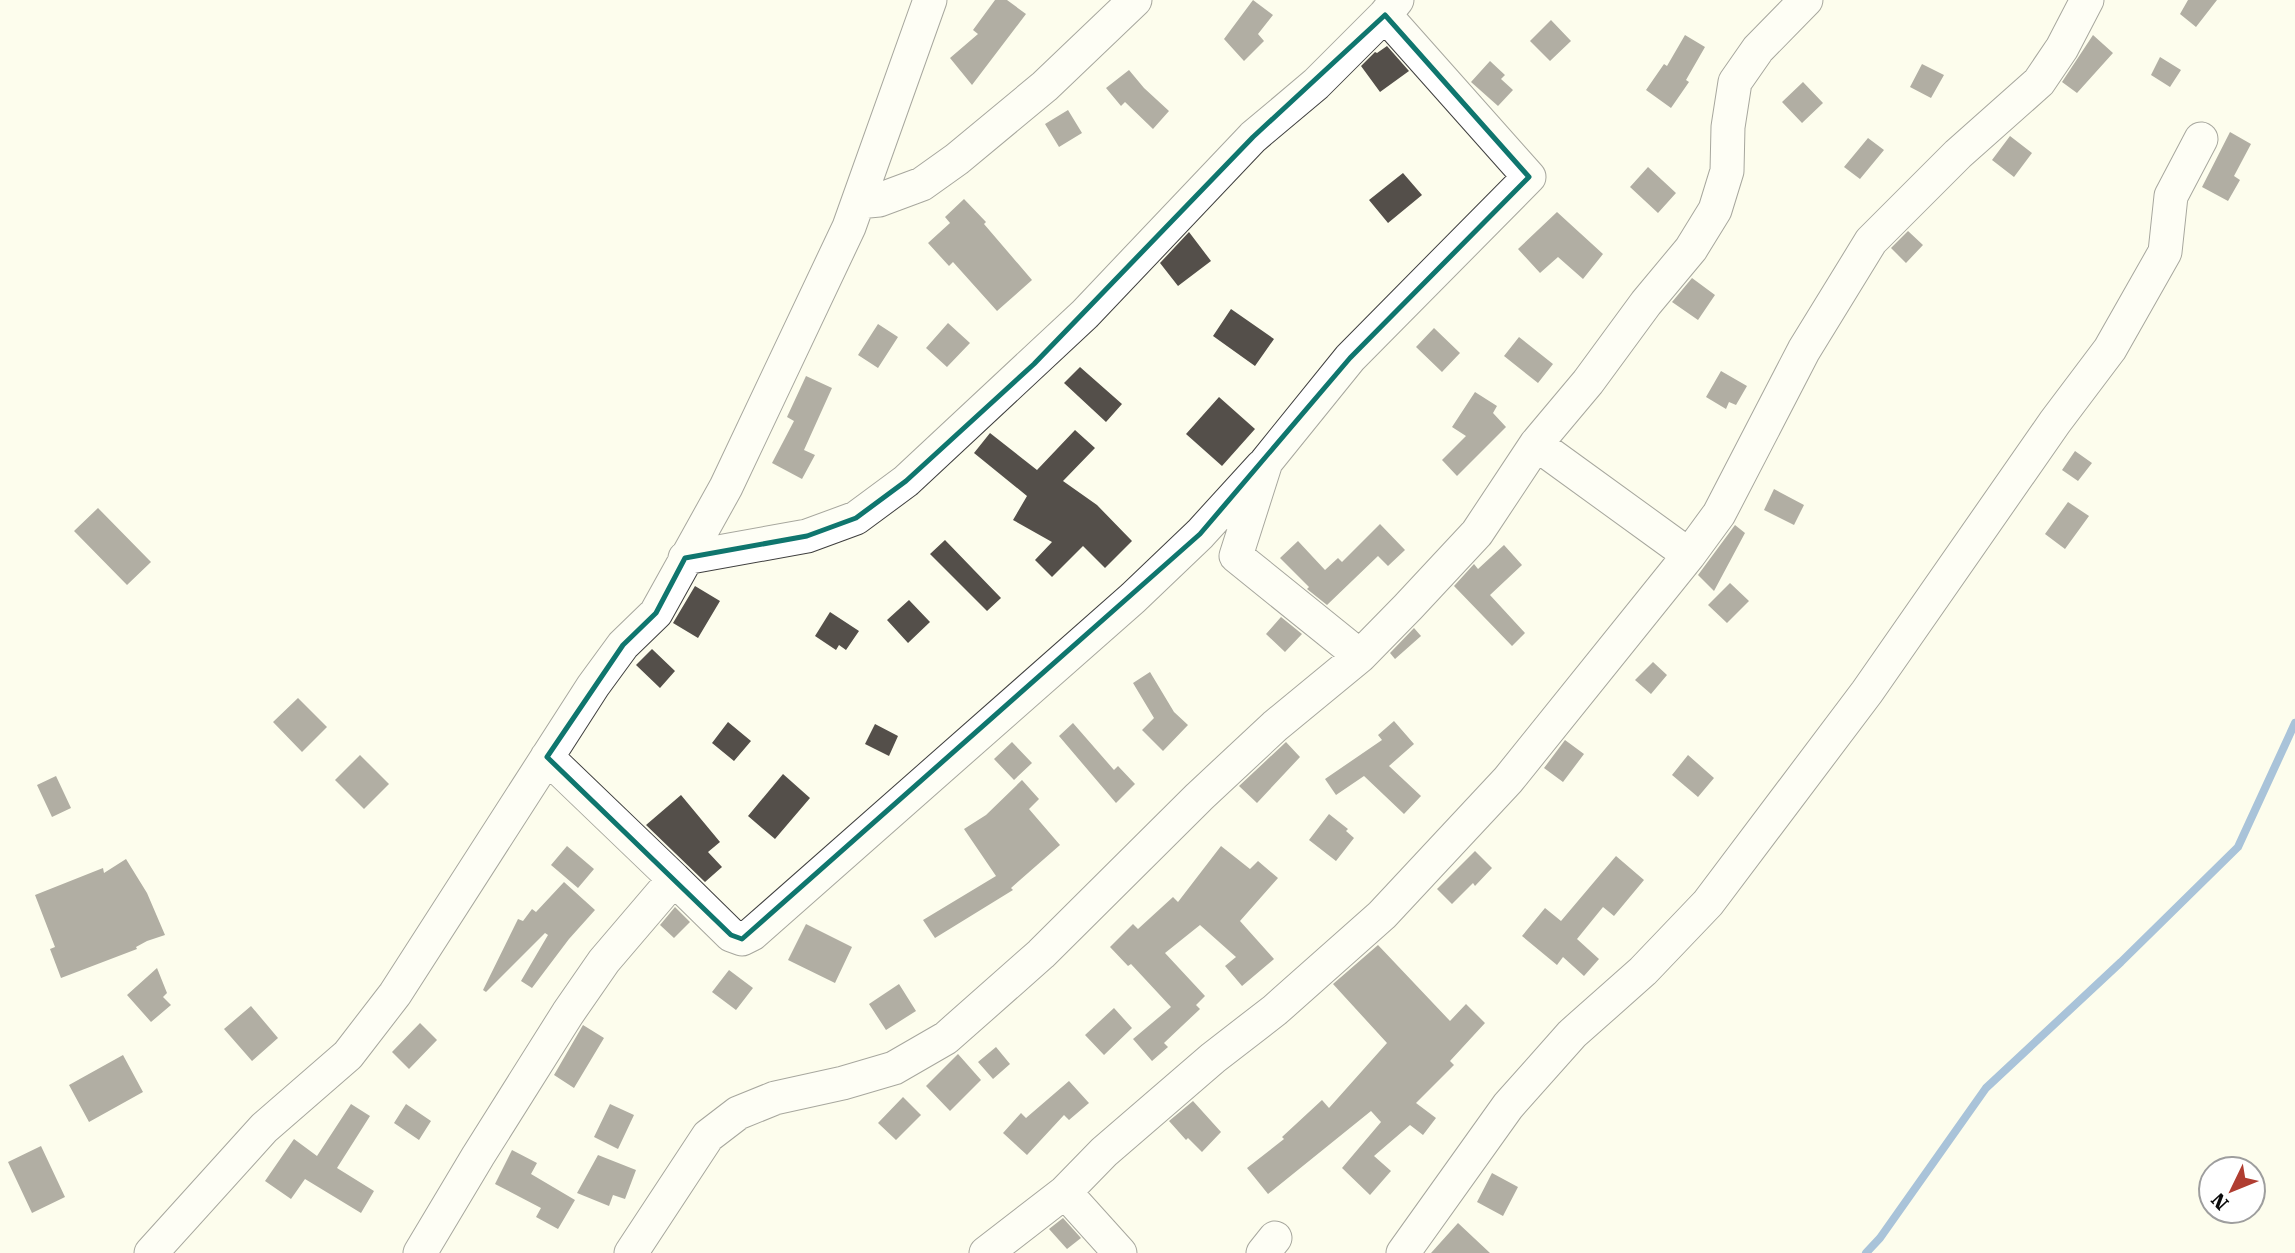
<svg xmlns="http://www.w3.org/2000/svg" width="2295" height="1253" font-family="'Roboto Serif',serif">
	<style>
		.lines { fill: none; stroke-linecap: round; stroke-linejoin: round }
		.stream { stroke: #437dc1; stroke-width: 8 }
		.building { fill: #544f4a }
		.minor-casing { stroke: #3f3f3f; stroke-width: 35 }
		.minor { stroke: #fff; stroke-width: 33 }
		.marked { fill: none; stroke: #0f766e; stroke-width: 5; stroke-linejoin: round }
	</style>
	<rect width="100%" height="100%" fill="#fdfded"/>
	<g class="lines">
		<path class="stream" d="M1866,1253L1880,1238L1986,1088L2121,962L2238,847L2295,723"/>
	</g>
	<path class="building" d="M995,0H1007L1026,14L972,85L950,58L978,34L973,30Z
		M1253,0L1273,15L1258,34L1264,41L1244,61L1224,39Z
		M2188,0H2217L2196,27L2180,14Z
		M1551,20L1571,41L1550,61L1530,41Z
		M1685,35L1705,47L1686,80L1689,82L1671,108L1646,90L1664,64L1667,66Z
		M2093,35L2113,53L2077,93L2062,82Z
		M1387,46L1409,71L1380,92L1361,66L1375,52L1377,53Z
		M2160,57L2181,70L2170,87L2151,75Z
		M1490,61L1505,75L1501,79L1513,90L1498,106L1471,82Z
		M1922,64L1944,75L1931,98L1910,87Z
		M1129,70L1144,88L1169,111L1153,129L1125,102L1121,106L1106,88Z
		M1803,82L1823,103L1802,123L1782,102Z
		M1068,110L1082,133L1059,147L1045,124Z
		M2230,132L2251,144L2234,176L2240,180L2228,201L2202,187Z
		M2010,136L2032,153L2014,177L1992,160Z
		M1868,138L1884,150L1860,179L1844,167Z
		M1648,167L1676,193L1658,213L1630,187Z
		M1403,173L1422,195L1388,223L1369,200Z
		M964,199L986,222L984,224L1032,280L997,311L953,262L949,266L928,243L950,223L945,217Z
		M1557,212L1603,254L1583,279L1558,257L1540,273L1518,249Z
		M1908,231L1923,245L1906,263L1891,248Z
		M1189,232L1211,261L1178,286L1160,263Z
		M1692,278L1715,295L1698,320L1672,302Z
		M1231,309L1274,339L1255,366L1213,336Z
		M948,323L970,343L947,367L926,348Z
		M878,324L898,337L878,368L858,355Z
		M1434,328L1460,353L1442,372L1416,347Z
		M1519,337L1553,364L1538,383L1504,356Z
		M1080,367L1122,404L1106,422L1064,383Z
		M1721,371L1747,386L1736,405L1729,402L1726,409L1706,397Z
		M806,376L832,388L804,450L815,455L802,479L772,463L794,421L787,417Z
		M1475,392L1497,406L1493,413L1506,427L1457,476L1442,460L1466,436L1452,427Z
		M1219,397L1255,429L1222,466L1186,434Z
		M1075,430L1095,448L1063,481L1097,505L1132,541L1105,568L1083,546L1052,577L1035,560L1052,542L1013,520L1027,496L974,453L990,433L1037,470Z
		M2075,451L2092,463L2078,481L2062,470Z
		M1774,489L1804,505L1794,525L1764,510Z
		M2068,502L2089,516L2065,549L2045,534Z
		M98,508L151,562L127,585L74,531Z
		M1380,524L1405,550L1388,566L1378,556L1327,605L1307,589L1309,587L1280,558L1298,541L1325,570L1338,558L1342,562Z
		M1735,525L1745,533L1714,591L1698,575Z
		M945,540L1001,598L987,611L930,554Z
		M1504,545L1522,565L1490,595L1525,633L1512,646L1454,586L1474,564L1478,569Z
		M1730,583L1749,601L1727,623L1708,605Z
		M695,586L720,601L698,638L673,623Z
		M909,600L930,622L908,643L887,620Z
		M830,612L859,631L846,650L839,645L836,650L815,636Z
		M1281,617L1302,634L1285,652L1266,634Z
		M1414,628L1421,636L1395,659L1390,653Z
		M652,649L675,671L660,688L636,665Z
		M1653,662L1667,675L1651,694L1635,680Z
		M1150,672L1174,712L1188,725L1163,751L1142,730L1154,718L1133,683Z
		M298,698L327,727L302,752L273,722Z
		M1394,721L1414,744L1389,766L1421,796L1404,814L1364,776L1336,795L1325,779L1382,740L1378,735Z
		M728,722L751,741L734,761L712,743Z
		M1073,723L1114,770L1118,766L1135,784L1116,803L1059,736Z
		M875,724L898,736L889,756L865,744Z
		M1565,740L1584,754L1563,782L1544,768Z
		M1012,742L1032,763L1014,780L994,759Z
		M1286,742L1300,757L1257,803L1239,786Z
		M360,755L389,784L364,809L335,780Z
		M1688,755L1714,778L1698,797L1672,775Z
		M783,774L810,798L775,839L748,816Z
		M56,776L71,808L52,817L37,785Z
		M1022,780L1039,799L1029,809L1060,845L1011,888L1013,890L935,938L923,920L996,876L964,829L986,815Z
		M681,795L720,842L708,852L722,867L705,882L646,825Z
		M1329,814L1348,829L1346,831L1354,838L1336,861L1309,840Z
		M567,846L594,869L578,888L551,865Z
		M1221,846L1250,869L1258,861L1278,878L1240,921L1274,959L1242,986L1225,966L1236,957L1200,925L1165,953L1205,996L1196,1005L1200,1009L1164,1043L1168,1047L1152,1061L1133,1039L1171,1007L1131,964L1128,966L1110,947L1133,924L1138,929L1173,897L1178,902Z
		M1475,851L1492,868L1475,886L1473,883L1452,904L1437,889Z
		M1616,856L1644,880L1614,916L1603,907L1577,939L1599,959L1584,976L1563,957L1557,965L1522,936L1545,908L1561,921Z
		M126,859L147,893L165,935L147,941L136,947L137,949L61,978L50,949L55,947L35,895L103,868L104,873Z
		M564,882L595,910L569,939L532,988L521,981L548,935L545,933L486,992L483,990L518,919L523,921L532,909L536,912Z
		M675,907L690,922L674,938L660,925Z
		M806,924L852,947L835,983L788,960Z
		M1378,945L1450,1021L1466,1004L1485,1023L1450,1061L1454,1065L1416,1103L1436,1118L1423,1135L1410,1125L1374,1156L1391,1171L1370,1195L1342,1168L1381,1122L1371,1111L1268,1194L1247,1168L1284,1139L1282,1137L1322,1100L1329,1108L1387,1043L1333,984Z
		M157,968L167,993L163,997L171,1005L151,1022L127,995Z
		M729,970L753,988L736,1010L712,992Z
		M899,984L916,1011L886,1030L869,1004Z
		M251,1006L278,1038L252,1061L224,1029Z
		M1114,1008L1132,1028L1104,1055L1085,1035Z
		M420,1023L437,1040L409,1069L392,1052Z
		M583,1025L604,1038L574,1088L554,1075Z
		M996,1047L1010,1064L993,1079L978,1062Z
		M958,1054L981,1080L950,1111L926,1086Z
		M123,1055L143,1092L89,1122L69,1085Z
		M1069,1081L1089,1103L1069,1120L1064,1115L1027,1155L1003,1133L1021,1113L1026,1118Z
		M903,1097L921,1115L896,1140L878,1123Z
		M1193,1101L1221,1132L1202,1152L1188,1138L1186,1140L1169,1121Z
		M351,1104L370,1116L337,1168L374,1191L361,1213L305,1179L291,1199L265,1181L294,1139L317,1156Z
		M406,1104L431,1121L419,1140L394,1123Z
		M610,1104L634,1115L618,1149L594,1137Z
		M41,1146L65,1197L32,1213L8,1162Z
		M512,1150L537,1163L531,1174L575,1200L558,1229L536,1217L541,1208L495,1184Z
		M598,1155L636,1170L625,1199L613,1195L609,1206L577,1193Z
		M1492,1173L1518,1187L1503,1216L1477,1202Z
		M1063,1218L1081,1238L1067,1249L1049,1229Z
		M1458,1223L1490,1253H1431Z"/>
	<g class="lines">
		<defs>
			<path id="minor" d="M858,202L879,200L922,184L957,159L1045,86L1135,0
				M1536,444L1689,555
				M685,558L807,536L856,518L906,481L1085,314L1253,137L1316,84L1385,15L1397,0
				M1360,656L1236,556L1266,462L1350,358L1529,177L1385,15
				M674,879L731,935L742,939L752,934L1133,598L1200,534L1262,466
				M1065,1192L1120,1253
				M151,1253L264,1128L348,1055L395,994L593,686L623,645L656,613L726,487L849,227L930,0
				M420,1253L478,1156L568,1013L604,961L674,879L547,757
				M631,1253L708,1136L738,1113L775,1098L843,1083L894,1068L946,1038L1041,954L1199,797L1275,726L1360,656L1408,607L1477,533L1536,444L1588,382L1646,303L1691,249L1715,210L1727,171L1728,127L1735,82L1758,49L1806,0
				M986,1253L1065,1192L1104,1152L1213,1058L1275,1010L1382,915L1508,780L1689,555L1719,514L1804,350L1871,241L1958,154L2039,82L2062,48L2087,0
				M1263,1253L1275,1238
				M1403,1253L1508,1106L1572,1034L1643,971L1708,903L1867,692L2055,422L2110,349L2165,252L2171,196L2201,139"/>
		</defs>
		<use href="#minor" class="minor-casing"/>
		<use href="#minor" class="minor"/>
	</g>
	<path d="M0 0H2295V1253H0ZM1385,15L1529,177L1350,358L1200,534L742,939L731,935L547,757L623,645L656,613L685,558L807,536L856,518L906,481L1034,364L1253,137Z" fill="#fdfded" fill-opacity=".55" fill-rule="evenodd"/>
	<path class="marked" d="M1385,15L1529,177L1350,358L1200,534L742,939L731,935L547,757L623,645L656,613L685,558L807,536L856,518L906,481L1034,364L1253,137Z"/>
	<g transform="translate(2232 1190) rotate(227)"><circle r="33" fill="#ffffff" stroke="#9e9e9e" stroke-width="2"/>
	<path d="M0-5L12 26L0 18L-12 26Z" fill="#b03d31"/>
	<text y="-10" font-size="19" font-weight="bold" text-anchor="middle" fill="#0c0c0c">N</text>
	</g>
</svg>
